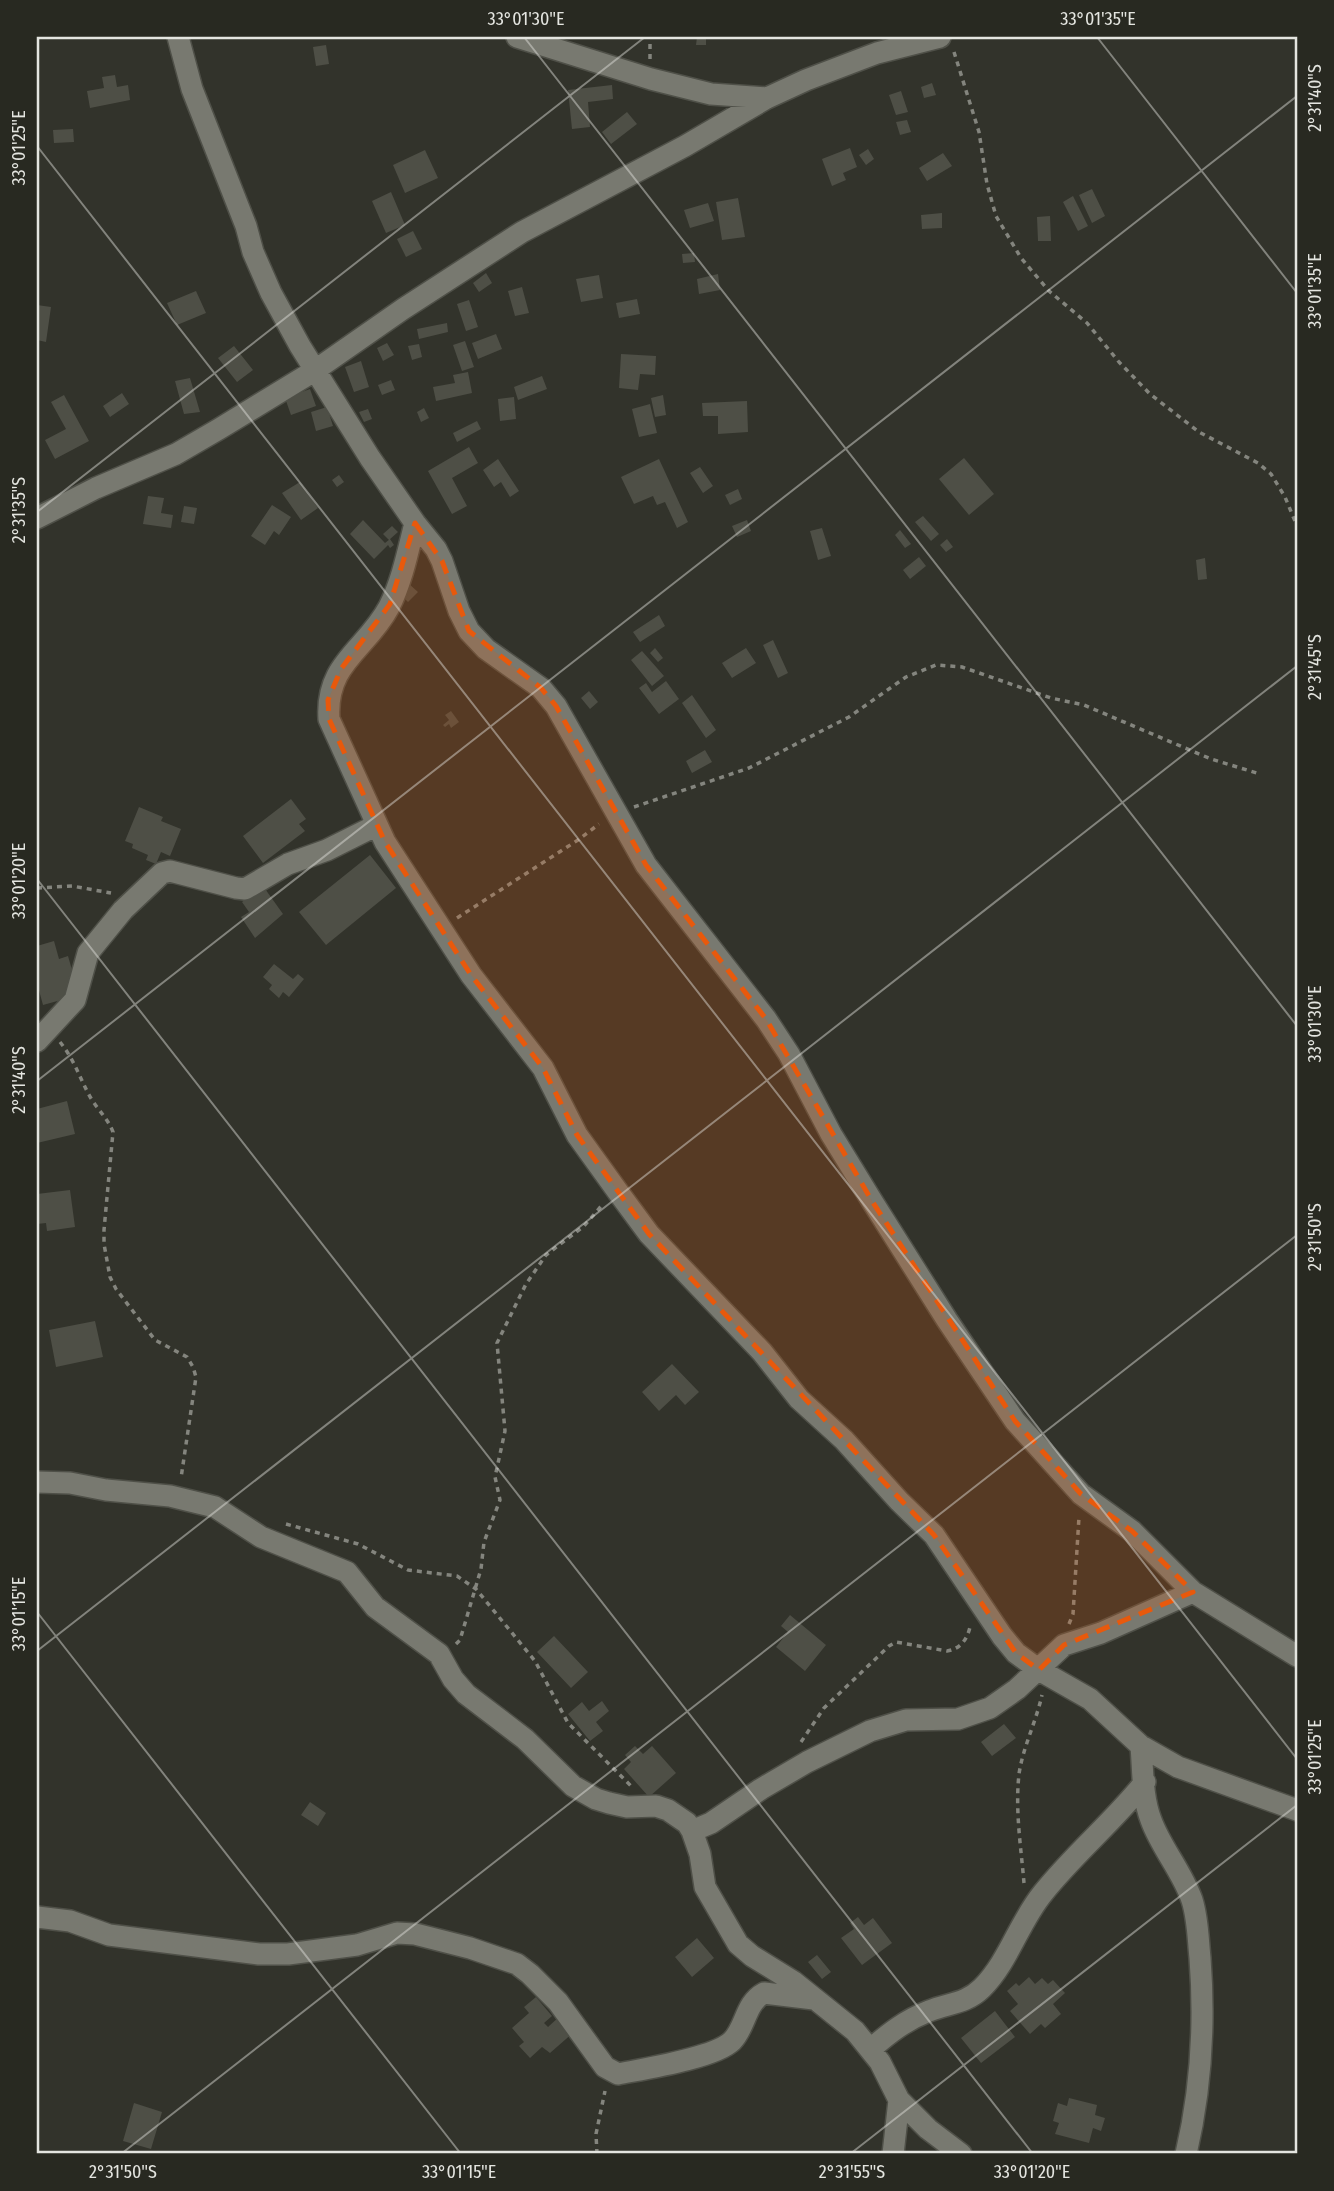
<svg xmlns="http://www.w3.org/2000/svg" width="1334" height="2191" font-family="'Fira Sans Condensed',sans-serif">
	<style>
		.building { fill: #4e4f46 }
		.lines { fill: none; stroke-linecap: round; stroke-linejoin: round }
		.street-casing { stroke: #4f5048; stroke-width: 24 }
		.path { stroke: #84857e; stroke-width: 3.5; stroke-dasharray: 5 5; stroke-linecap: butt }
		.street { stroke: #787970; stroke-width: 21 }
		.marked { fill: #e8590c; fill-opacity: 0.2; stroke: #e8590c; stroke-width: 5; stroke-dasharray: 14 9; stroke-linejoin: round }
		.ticks { fill: none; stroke: #e4e5e0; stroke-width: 2; stroke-opacity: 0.45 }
		.neatline { fill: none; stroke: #e4e5e0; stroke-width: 2.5 }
		.ticks-label { font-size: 18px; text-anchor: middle; fill: #e4e5e0 }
	</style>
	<rect width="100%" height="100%" fill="#32332b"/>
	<path class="building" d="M697,37H706V45H696Z
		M326,45L329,64L316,66L313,47Z
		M115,75L117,87L128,85L130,100L90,108L87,91L104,88L102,77Z
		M932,83L936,95L924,98L921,87Z
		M612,85L613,99L588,102L590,127L572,129L568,90Z
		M901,91L908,112L896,115L889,95Z
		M627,112L637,124L611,144L602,132Z
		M907,120L911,132L900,135L896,122Z
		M73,129L74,142L54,143L53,130Z
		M850,148L857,167L843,173L846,180L832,186L822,159Z
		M868,149L874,159L866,165L859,155Z
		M425,150L438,178L405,193L393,165Z
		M943,153L952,166L927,181L919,168Z
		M1092,189L1105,216L1092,223L1079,195Z
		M391,192L405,225L386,233L372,201Z
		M1073,196L1088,226L1078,231L1063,202Z
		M738,198L745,237L722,240L716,202Z
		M708,203L714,221L690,228L684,210Z
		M942,213V228L922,229L921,215Z
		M1050,216L1051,241H1038L1037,217Z
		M413,231L422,249L406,257L397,239Z
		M694,253L695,262L683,263L682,254Z
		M486,273L492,283L479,292L473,283Z
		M718,274L720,290L699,294L697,279Z
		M599,275L603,298L581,302L576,279Z
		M522,287L529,313L515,316L508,291Z
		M196,291L206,313L177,325L167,303Z
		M637,299L640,314L619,318L616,303Z
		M469,300L478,327L466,331L457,304Z
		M37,305L51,307L46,342L37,340Z
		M447,323L448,332L419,339L417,329Z
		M496,334L502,349L478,359L472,343Z
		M465,341L474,367L462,371L453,345Z
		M387,343L394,355L383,361L377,348Z
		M419,344L422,357L412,360L408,346Z
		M234,346L253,370L237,382L218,358Z
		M621,354L656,356L655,375L640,374L638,390L619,388Z
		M361,361L369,387L354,392L345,367Z
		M468,372L472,393L436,401L433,387L455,383L453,375Z
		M542,376L547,389L518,400L514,387Z
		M190,378L200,412L184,414L175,381Z
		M391,380L395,390L382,395L378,385Z
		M310,389L316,406L291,415L285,398Z
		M122,393L129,404L110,417L103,406Z
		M64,395L89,441L55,459L45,440L66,429L51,402Z
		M663,395L666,415L655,417L651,398Z
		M514,397L516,419L500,421L498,399Z
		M747,401L748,432L718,434V416H703L702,403Z
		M650,404L657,433L639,437L632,409Z
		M327,407L333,426L316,431L311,412Z
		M424,408L429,418L421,422L417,412Z
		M368,409L372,419L364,422L359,412Z
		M477,421L481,429L457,442L453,433Z
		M469,447L478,463L452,478L467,506L452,514L428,471Z
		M964,458L994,494L969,515L939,479Z
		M498,459L519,491L510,497L501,482L494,487L483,470Z
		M659,459L688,522L677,528L665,502L657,505L653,496L634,504L621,477Z
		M700,467L713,486L703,493L690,473Z
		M339,475L344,482L337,487L332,480Z
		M300,482L318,508L301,520L282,493Z
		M738,489L742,499L730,505L725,495Z
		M148,496L164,498L161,513L173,515L171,528L143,524Z
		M272,505L291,517L279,535L274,531L265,545L251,536Z
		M184,506L197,508L194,524L181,522Z
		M923,516L939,534L931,541L915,522Z
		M363,520L385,543L390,539L394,545L390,548L388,545L374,559L350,534Z
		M747,520L751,531L737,537L732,526Z
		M392,526L398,532L389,540L383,534Z
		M822,528L831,556L818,560L810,531Z
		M900,530L911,544L905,548L895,535Z
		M947,539L953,547L946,552L940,545Z
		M919,557L926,566L910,579L903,570Z
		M1205,558L1207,579L1198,580L1196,560Z
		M408,583L418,592L408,602L399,593Z
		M659,615L665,626L640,642L633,632Z
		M773,640L788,673L778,678L763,645Z
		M655,648L663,658L658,662L650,653Z
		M746,648L756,663L732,678L722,663Z
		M642,651L664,676L652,686L631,660Z
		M666,681L679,699L659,714L639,688L646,683L652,692Z
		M589,691L598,702L590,709L581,698Z
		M692,695L716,730L706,738L682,703Z
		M451,711L459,722L451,728L449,724L445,727L443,725L449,720L445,715Z
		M705,750L712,762L692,773L686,761Z
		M291,799L306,819L299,824L305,831L263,863L243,836Z
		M139,807L163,817L161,821L181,829L170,856L161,852L156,864L146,860L148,855L132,848L133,844L125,841Z
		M370,855L396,888L326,945L299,912Z
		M263,886L283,914L255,938L241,917L249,912L242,902Z
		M54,941L59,959L68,956L76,984L72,997L43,1005L37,983V946Z
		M274,964L293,979L298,974L304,979L289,997L283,992L279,998L269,989L272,985L263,977Z
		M67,1101L75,1134L37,1143V1109Z
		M70,1190L75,1227L47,1231L46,1223L37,1224V1194Z
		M95,1321L103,1357L56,1367L49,1330Z
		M672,1364L699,1392L685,1405L676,1395L659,1411L642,1392Z
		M790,1615L826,1645L805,1671L776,1647L788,1632L781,1626Z
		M554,1636L588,1672L571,1688L537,1652Z
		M602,1701L609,1711L596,1722L603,1731L590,1741L568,1714L582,1702L589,1711Z
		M1004,1724L1016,1738L992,1756L981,1742Z
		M635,1746L643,1754L652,1746L676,1773L649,1797L624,1769L631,1762L625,1755Z
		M310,1802L326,1813L318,1826L301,1815Z
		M858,1917L864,1925L873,1918L892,1943L862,1965L841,1938L854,1929L850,1923Z
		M697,1938L714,1958L692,1977L675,1957Z
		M817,1955L831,1972L822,1979L808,1962Z
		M1029,1977L1035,1984L1042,1978L1048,1984L1053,1980L1065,1993L1053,2004L1061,2014L1045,2028L1041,2024L1030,2034L1010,2011L1018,2004L1007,1991L1016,1983L1019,1986Z
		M536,1997L552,2016L544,2023L548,2027L560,2016L574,2032L550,2053L542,2047L530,2058L519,2046L524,2042L512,2028L529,2013L524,2007Z
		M995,2011L1015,2037L981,2063L961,2038Z
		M1069,2098L1097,2105L1095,2115L1105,2118L1101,2131L1093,2128L1089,2143L1055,2134L1059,2123L1053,2121L1058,2103L1067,2106Z
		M134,2103L162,2112L151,2149L123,2141Z"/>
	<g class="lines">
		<defs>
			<path id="street" d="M178,37L192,89L246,226L253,252L271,293L300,346L370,458L415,523L436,549L442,561L459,611L469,631L486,649L541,688L556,706L646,865L766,1019L789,1054L831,1134L872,1201L947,1320L1015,1421L1081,1494L1132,1531L1193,1592L1297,1656
				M517,37L651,79L711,94L767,98
				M37,518L96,488L176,454L219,429L314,371L403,309L522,232L685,146L767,98L806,80L877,53L940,37
				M415,523C408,551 402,581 389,607C366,650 325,663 329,719L385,842L471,975L543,1068L577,1135L618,1192L649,1234L762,1352L799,1399L844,1440L899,1501L934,1535L1002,1636L1016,1653L1039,1670L1090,1699L1141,1746L1178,1767L1297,1810
				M37,1041L75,1000L88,953L123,910L162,873L170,871L236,888L245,889L288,864L327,850L377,825
				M37,1482L70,1483L106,1490L170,1496L215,1507L261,1537L347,1572L375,1607L439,1654L453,1679L466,1694L525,1739L573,1786L596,1799L609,1803L627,1807L656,1806L668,1810L687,1823L692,1831L700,1854L705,1887L738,1944L752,1956L794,1982L855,2031L880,2062L899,2100L928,2129L961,2154
				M1141,1746C1143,1769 1142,1797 1151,1820C1161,1848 1182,1871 1192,1900C1198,1919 1198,1939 1200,1958C1205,2024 1201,2090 1186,2154
				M692,1831L711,1823L761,1789L807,1762L870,1731L906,1720L958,1719L990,1708L1017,1689L1064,1645L1101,1633L1193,1592
				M37,1917L70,1921L109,1935L259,1954H288L357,1945L397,1933L415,1934L470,1948L517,1964L530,1974L558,2002L605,2067L618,2074C643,2069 715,2058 732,2041C746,2027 745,2003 764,1993L814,1999
				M871,2049C889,2033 906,2020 929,2011C948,2003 966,2004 982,1988C1009,1961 1019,1922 1043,1893C1074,1854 1113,1822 1145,1782
				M893,2154L899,2100"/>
		</defs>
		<use href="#street" class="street-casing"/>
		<path class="path" d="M954,52L979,132L987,184L996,216L1021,258L1049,291L1087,323L1119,362L1150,394L1199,432L1258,463L1271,474L1285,497L1297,526
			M650,59V37
			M634,807L749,768L849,717L906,677L936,665L962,667L1051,698L1084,705L1211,759L1260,774
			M37,888L72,886L111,893
			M457,918L578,840L599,824
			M60,1042C76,1062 80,1080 92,1100C99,1111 108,1119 113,1132L104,1230V1244L110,1277L116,1289L155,1340L187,1357L193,1367L196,1377L181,1478
			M286,1524L358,1544L408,1570L457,1576L476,1589L535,1661L568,1723L632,1787
			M1069,1624L1073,1614L1079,1517
			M456,1644L460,1640L481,1569L484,1542L500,1500L495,1477L505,1431L497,1343L526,1284L546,1255L584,1226L603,1204
			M801,1742L824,1708L889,1646L896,1642L947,1651C960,1649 967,1640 970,1627
			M1024,1883C1021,1847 1015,1811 1019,1774C1023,1747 1036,1722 1042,1695
			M597,2154L596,2134L605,2091"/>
		<use href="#street" class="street"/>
	</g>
	<path class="marked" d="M415,523L442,561L469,631L541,688L556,706L646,865L766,1019L872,1201L1015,1421L1081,1494L1132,1531L1193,1592L1064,1645L1039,1670L1016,1653L934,1535L649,1234L577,1135L543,1068L471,975L385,842L329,719L328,700L341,669L390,604Z"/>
	<path class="ticks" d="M524,37L1297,1026M1097,37L1297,293M37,146L1297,1759M37,512L645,37M37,879L1033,2154M37,1081L1297,96M37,1612L461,2154M37,1651L1297,666M121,2154L1297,1235M850,2154L1297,1805"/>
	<rect width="1334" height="2191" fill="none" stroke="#282921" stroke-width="77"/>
	<rect x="38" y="38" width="1258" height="2114" class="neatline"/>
	<g class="ticks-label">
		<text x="526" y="25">33°01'30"E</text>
		<text x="1098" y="25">33°01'35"E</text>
		<text transform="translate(1315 98) rotate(-90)" y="6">2°31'40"S</text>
		<text transform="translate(19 148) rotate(-90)" y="6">33°01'25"E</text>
		<text transform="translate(1315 291) rotate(-90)" y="6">33°01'35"E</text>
		<text transform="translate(19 510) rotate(-90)" y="6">2°31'35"S</text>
		<text transform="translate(1315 667) rotate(-90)" y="6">2°31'45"S</text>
		<text transform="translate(19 881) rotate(-90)" y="6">33°01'20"E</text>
		<text transform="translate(1315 1024) rotate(-90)" y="6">33°01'30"E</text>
		<text transform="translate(19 1080) rotate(-90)" y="6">2°31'40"S</text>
		<text transform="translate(1315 1237) rotate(-90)" y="6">2°31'50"S</text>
		<text transform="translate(19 1614) rotate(-90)" y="6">33°01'15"E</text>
		<text transform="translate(1315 1757) rotate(-90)" y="6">33°01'25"E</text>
		<text x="123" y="2178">2°31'50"S</text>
		<text x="459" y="2178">33°01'15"E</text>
		<text x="852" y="2178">2°31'55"S</text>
		<text x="1032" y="2178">33°01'20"E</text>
	</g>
</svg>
